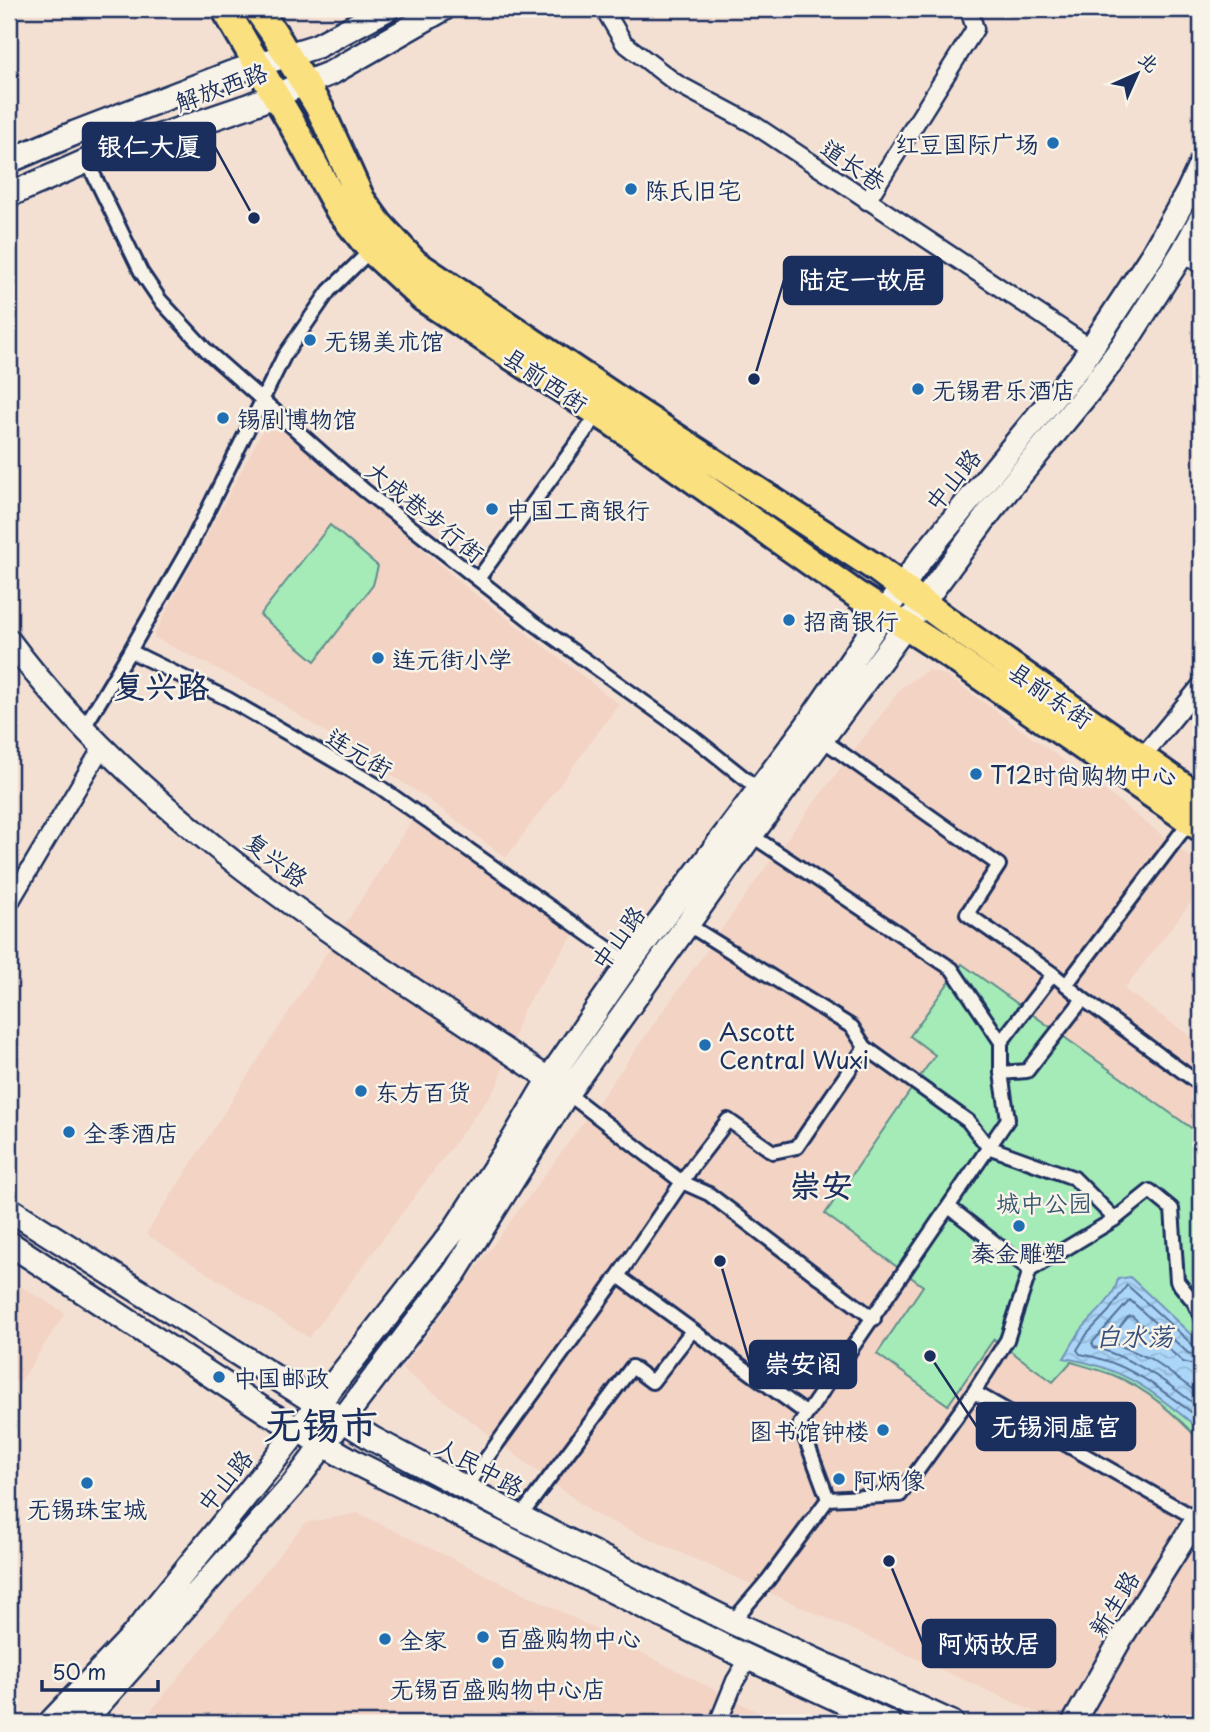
<svg xmlns="http://www.w3.org/2000/svg" width="1210" height="1732" font-family="'Playpen Sans','LXGW WenKai TC',sans-serif">
	<style>
		.built { fill: #f2d3c4 }
		.park { fill: #a4ebb8; stroke: #608d8b; stroke-width: 2 }
		.water { fill: url(#water-waves); stroke: #7293ba; stroke-width: 2 }
		.lines { fill: none; stroke-linecap: round; stroke-linejoin: round }
		.shore { stroke: #55729b; stroke-width: 2 }
		.pedestrian-casing { stroke: #1b2f5e; stroke-width: 18 }
		.minor-casing { stroke: #1b2f5e; stroke-width: 21 }
		.tertiary-casing { stroke: #1b2f5e; stroke-width: 26 }
		.secondary-casing { stroke: #1b2f5e; stroke-width: 28 }
		.primary-casing { stroke: #1b2f5e; stroke-width: 32 }
		.pedestrian { stroke: #f7f3e8; stroke-width: 12 }
		.minor { stroke: #f7f3e8; stroke-width: 16 }
		.tertiary { stroke: #f7f3e8; stroke-width: 21 }
		.secondary { stroke: #f7f3e8; stroke-width: 23 }
		.primary { stroke: #fbe080; stroke-width: 26 }
		.poi-dot { fill: #1f6fb2; stroke: #f7f3e8; stroke-width: 2.5 }
		.labels { text-anchor: middle; dominant-baseline: central; stroke-width: 5; stroke-linejoin: round; paint-order: stroke }
		.street-label { font-size: 24px; fill: #1b2f5e; stroke: #f7f3e8 }
		.poi-label { font-size: 24px; fill: #1b2f5e; stroke: #f7f3e8; text-anchor: start }
		.park-label { font-size: 24px; fill: #365570; stroke: #f7f3e8 }
		.water-label { font-size: 26px; font-style: italic; fill: #38507d; stroke: #f7f3e8 }
		.district-label { font-size: 32px; font-weight: bold; fill: #1b2f5e; stroke: #f7f3e8 }
		.town-label { font-size: 38px; font-weight: bold; fill: #1b2f5e; stroke: #f7f3e8 }
		.leader { fill: none; stroke: #1b2f5e; stroke-width: 2.5 }
		.callout-dot { fill: #1b2f5e; stroke: #f7f3e8; stroke-width: 2.5 }
		.callout { fill: #1b2f5e; stroke: #1b2f5e; stroke-width: 2.5 }
		.callout-label { font-size: 26px; text-anchor: middle; font-weight: bold; fill: #fff }
	</style>
	<defs>
		<pattern id="water-waves" width="16" height="10" patternUnits="userSpaceOnUse" patternTransform="scale(1.75)"><rect width="16" height="10" fill="#acd6f7"/><path d="M0 5q4-4 8 0t8 0" fill="none" stroke="#93b8d6"/></pattern>
	</defs>
	<rect width="100%" height="100%" fill="#f4e0d3"/>
	<filter id="ink" filterUnits="userSpaceOnUse"><feTurbulence type="fractalNoise" baseFrequency=".0143" numOctaves="2"/><feDisplacementMap in="SourceGraphic" scale="14" xChannelSelector="R" yChannelSelector="G"/><feConvolveMatrix kernelMatrix="1 2 1 2 8 2 1 2 1" color-interpolation-filters="sRGB"/></filter>
	<g filter="url(#ink)">
		<path class="built" d="M264,428L285,431L466,587L619,704L506,858L425,797L263,692L153,637Z
			M928,670L947,676L1102,788L1201,866V889L1124,989L1201,1044V1135L962,964L935,1055L825,1214L923,1286L948,1405L993,1339L1053,1382L1071,1362L1115,1376L1147,1393L1177,1416L1201,1442V1723H1060L594,1514L402,1369L599,1101L773,857L902,687Z
			M412,820L575,932L523,1010L497,1086L309,1338L146,1234Z
			M9,1279L65,1313L19,1384L9,1376Z
			M358,1513L548,1605L780,1723H141L305,1523Z"/>
		<path class="park" d="M330,525L378,566L373,585L315,661L260,615Z
			M962,964L1201,1135V1442C1176,1415 1148,1389 1113,1375C1100,1370 1085,1366 1071,1362L1053,1382L994,1339L948,1405L877,1354L923,1286L825,1214L935,1055L910,1036Z"/>
		<path class="water" d="M1130,1277L1201,1344V1415L1193,1424C1149,1388 1121,1367 1064,1358C1070,1349 1075,1338 1082,1329C1095,1313 1113,1301 1118,1279Z"/>
		<g class="lines">
			<path class="shore" d="M1201,1348L1194,1346L1127,1285L1109,1311L1087,1334L1077,1350L1080,1354C1124,1361 1157,1386 1191,1412L1201,1411
				M1201,1357L1188,1353L1130,1300L1092,1343L1094,1347C1133,1359 1160,1377 1192,1402H1201
				M1201,1367L1183,1362L1132,1316L1128,1317L1111,1338L1112,1342L1151,1359L1195,1391L1201,1392"/>
			<defs>
				<path id="pedestrian" d="M87,161L141,272L160,300L208,352L364,490L535,624L693,737L763,793
					M478,579L598,414
					M130,651L228,699L380,787L629,963
					M83,729L130,651L189,548L284,356L329,291L371,250
					M823,740L999,865L967,914L1053,974L1083,999L1201,1085
					M751,835L952,969L1001,1042
					M1053,974L1001,1042V1073L1027,1071L1083,999
					M1066,985L1190,821
					M865,1047L968,1121L988,1147L1074,1178L1115,1219L1150,1191L1172,1209L1177,1281L1194,1302L1201,1317
					M567,1093L682,1182L709,1194L874,1319
					M1030,1270L1115,1219
					M618,1276L807,1414
					M974,1392L1197,1519
					M465,1488L618,1276L695,1163L728,1120L773,1152L797,1147L865,1047L852,1027L687,924
					M828,1499L800,1424L1008,1119L1001,1073
					M520,1517L632,1367L652,1382L692,1331
					M732,1622L768,1580L828,1499L900,1495L974,1392L1007,1340L1030,1270L949,1207"/>
				<path id="minor" d="M604,9L624,43L676,83L753,124L1091,348
					M867,201L975,29L969,9
					M1183,252L1201,265
					M1142,757L1201,685
					M9,904L102,747
					M718,1723L735,1681L749,1658"/>
				<path id="tertiary" d="M9,640C146,825 360,952 549,1079
					M1073,1723L1121,1639L1201,1512"/>
				<path id="secondary" d="M9,161L75,133L231,73L317,46L387,9
					M9,195L87,161L248,106L331,73L443,9
					M9,1209L373,1439L520,1517L732,1622L952,1723
					M9,1243L267,1412L356,1463L725,1647L889,1723
					M50,1723L130,1639L268,1468L453,1232L513,1140L549,1079L629,963L806,727L921,559L1080,365L1153,254L1187,194L1201,164
					M82,1723L292,1486L455,1272L567,1093L751,835L992,509L1094,385L1127,340L1183,252L1201,219"/>
				<path id="primary" d="M225,9L290,120L339,210L371,250L423,298L615,424L857,595L938,647L1201,828
					M257,9L274,33L320,109L361,199L379,224L415,263L628,406L876,568L953,625L1201,799"/>
			</defs>
			<use href="#pedestrian" class="pedestrian-casing"/>
			<use href="#minor" class="minor-casing"/>
			<use href="#tertiary" class="tertiary-casing"/>
			<use href="#secondary" class="secondary-casing"/>
			<use href="#primary" class="primary-casing"/>
			<use href="#pedestrian" class="pedestrian"/>
			<use href="#minor" class="minor"/>
			<use href="#tertiary" class="tertiary"/>
			<use href="#secondary" class="secondary"/>
			<use href="#primary" class="primary"/>
		</g>
	</g>
	<g class="poi-dot">
		<circle cx="1053" cy="143" r="7"/>
		<circle cx="631" cy="189" r="7"/>
		<circle cx="310" cy="340" r="7"/>
		<circle cx="918" cy="389" r="7"/>
		<circle cx="223" cy="418" r="7"/>
		<circle cx="492" cy="509" r="7"/>
		<circle cx="789" cy="620" r="7"/>
		<circle cx="378" cy="658" r="7"/>
		<circle cx="976" cy="774" r="7"/>
		<circle cx="705" cy="1045" r="7"/>
		<circle cx="361" cy="1091" r="7"/>
		<circle cx="69" cy="1132" r="7"/>
		<circle cx="1019" cy="1226" r="7"/>
		<circle cx="219" cy="1377" r="7"/>
		<circle cx="883" cy="1430" r="7"/>
		<circle cx="839" cy="1479" r="7"/>
		<circle cx="87" cy="1483" r="7"/>
		<circle cx="483" cy="1637" r="7"/>
		<circle cx="385" cy="1639" r="7"/>
		<circle cx="498" cy="1663" r="7"/>
	</g>
	<g class="labels">
		<g class="street-label">
			<text transform="translate(221 86) rotate(-20)">解放西路</text>
			<text transform="translate(854 164) rotate(34)">道长巷</text>
			<text transform="translate(546 379) rotate(34)">县前西街</text>
			<text transform="translate(952 479) rotate(-51)">中山路</text>
			<text transform="translate(426 511) rotate(39)">大成巷步行街</text>
			<text transform="translate(1051 694) rotate(35)">县前东街</text>
			<text transform="translate(360 752) rotate(31)">连元街</text>
			<text transform="translate(277 859) rotate(37)">复兴路</text>
			<text transform="translate(617 937) rotate(-54)">中山路</text>
			<text transform="translate(480 1466) rotate(28)">人民中路</text>
			<text transform="translate(224 1480) rotate(-51)">中山路</text>
			<text transform="translate(1113 1603) rotate(-58)">新生路</text>
		</g>
		<g class="poi-label">
			<text x="1039" y="143" text-anchor="end">红豆国际广场</text>
			<text x="645" y="189">陈氏旧宅</text>
			<text x="324" y="340">无锡美术馆</text>
			<text x="932" y="389">无锡君乐酒店</text>
			<text x="237" y="418">锡剧博物馆</text>
			<text x="506" y="509">中国工商银行</text>
			<text x="803" y="620">招商银行</text>
			<text x="392" y="658">连元街小学</text>
			<text x="990" y="774">T12时尚购物中心</text>
			<text x="719" y="1031">Ascott<tspan x="719" dy="28">Central Wuxi</tspan></text>
			<text x="375" y="1091">东方百货</text>
			<text x="83" y="1132">全季酒店</text>
			<text x="1019" y="1252" text-anchor="middle">秦金雕塑</text>
			<text x="233" y="1377">中国邮政</text>
			<text x="869" y="1430" text-anchor="end">图书馆钟楼</text>
			<text x="853" y="1479">阿炳像</text>
			<text x="87" y="1508" text-anchor="middle">无锡珠宝城</text>
			<text x="497" y="1637">百盛购物中心</text>
			<text x="399" y="1639">全家</text>
			<text x="498" y="1688" text-anchor="middle">无锡百盛购物中心店</text>
		</g>
		<g class="park-label">
			<text x="1044" y="1202">城中公园</text>
		</g>
		<g class="water-label">
			<text x="1134" y="1335">白水荡</text>
		</g>
		<g class="district-label">
			<text x="161" y="685">复兴路</text>
			<text x="821" y="1184">崇安</text>
		</g>
		<g class="town-label">
			<text x="321" y="1423">无锡市</text>
		</g>
	</g>
	<path class="leader" d="M254 218L215 147M754 379L784 280M720 1261L750 1364M930 1356L977 1427M889 1561L923 1644"/>
	<g class="callout-dot">
		<circle cx="254" cy="218" r="7"/>
		<circle cx="754" cy="379" r="7"/>
		<circle cx="720" cy="1261" r="7"/>
		<circle cx="930" cy="1356" r="7"/>
		<circle cx="889" cy="1561" r="7"/>
	</g>
	<g class="callout">
		<rect x="83" y="123" width="132" height="47" rx="7"/>
		<rect x="784" y="257" width="158" height="47" rx="7"/>
		<rect x="750" y="1341" width="106" height="47" rx="7"/>
		<rect x="977" y="1403" width="158" height="47" rx="7"/>
		<rect x="923" y="1620" width="132" height="47" rx="7"/>
	</g>
	<g class="callout-label">
		<text x="149" y="156">银仁大厦</text>
		<text x="863" y="289">陆定一故居</text>
		<text x="803" y="1373">崇安阁</text>
		<text x="1056" y="1436">无锡洞虚宫</text>
		<text x="989" y="1653">阿炳故居</text>
	</g>
	<rect width="1210" height="1732" fill="none" stroke="#f7f3e8" stroke-width="35"/>
	<rect x="18" y="18" width="1175" height="1697" fill="none" stroke="#1b2f5e" stroke-width="2.5" filter="url(#ink)"/>
	<g transform="translate(1137 74) rotate(45)" stroke="#f7f3e8" stroke-width="5" paint-order="stroke">
	<path d="M0-5L12 26L0 18L-12 26Z" fill="#1b2f5e"/>
	<text y="-10" font-size="19" font-weight="bold" text-anchor="middle" fill="#1b2f5e">北</text>
	</g>
	<path d="M42 1680v10h116v-10" fill="none" stroke="#1b2f5e" stroke-width="3.5"/>
	<text x="52" y="1680" font-size="21" fill="#1b2f5e" stroke="#f7f3e8" stroke-width="5" paint-order="stroke">50 m</text>
</svg>
